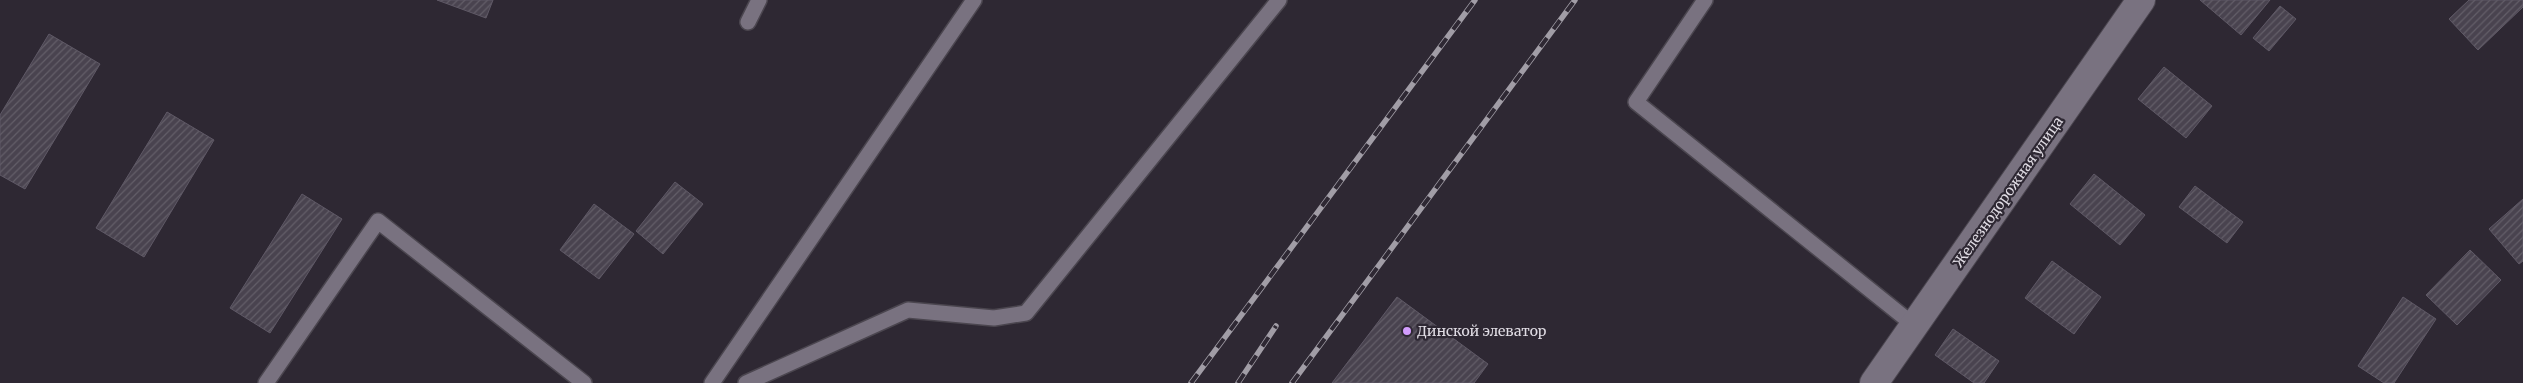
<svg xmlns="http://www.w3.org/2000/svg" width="2523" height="383" font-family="Merriweather,serif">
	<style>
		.building { fill: url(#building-hatch); stroke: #5f5966 }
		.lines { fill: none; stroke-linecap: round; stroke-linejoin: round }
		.service-casing { stroke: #4b464f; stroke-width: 18 }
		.minor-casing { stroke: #4b464f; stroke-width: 30 }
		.service { stroke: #797280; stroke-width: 15 }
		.minor { stroke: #797280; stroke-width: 28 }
		.rail-casing { stroke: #a19da6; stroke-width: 5.5 }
		.rail { stroke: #2e2833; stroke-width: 4; stroke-dasharray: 11; stroke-linecap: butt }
		.poi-dot { fill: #d29dfd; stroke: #2e2833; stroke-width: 2 }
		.labels { text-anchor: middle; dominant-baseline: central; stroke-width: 4.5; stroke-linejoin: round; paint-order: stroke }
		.street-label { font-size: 14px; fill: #e0dce4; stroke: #2e2833 }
		.poi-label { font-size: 14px; fill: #e0dce4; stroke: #2e2833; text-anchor: start }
	</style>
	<defs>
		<pattern id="building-hatch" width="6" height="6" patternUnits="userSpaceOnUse" patternTransform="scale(1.25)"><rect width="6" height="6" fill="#49434f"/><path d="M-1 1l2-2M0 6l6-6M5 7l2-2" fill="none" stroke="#635e68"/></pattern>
	</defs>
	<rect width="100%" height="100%" fill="#2e2833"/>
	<path class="building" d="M437,0H493L486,18Z
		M2200,0H2270L2241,35Z
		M2469,0H2523V7L2478,50L2449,19Z
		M2280,6L2296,19L2269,51L2253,38Z
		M49,34L100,64L25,189L0,175V115Z
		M2164,67L2212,106L2186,138L2138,99Z
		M167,112L214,140L144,257L96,228Z
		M2094,174L2145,215L2120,245L2070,204Z
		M675,182L703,204L663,254L636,231Z
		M2195,186L2243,222L2227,243L2179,207Z
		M302,194L342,219L270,333L230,308Z
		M2523,199V261L2519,264L2489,229Z
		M594,204L634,234L599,279L560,250Z
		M2470,250L2501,280L2457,325L2426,295Z
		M2052,261L2101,297L2074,334L2025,298Z
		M1397,297L1488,364L1474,383H1332Z
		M2403,297L2436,319L2394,383H2384L2358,366Z
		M1953,329L1999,361L1984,383H1974L1935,355Z"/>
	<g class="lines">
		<defs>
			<path id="service" d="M1705,0L1636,102L1915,326
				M748,22L759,0
				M266,383L378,221L584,383
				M712,383L974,0
				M746,383L908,310L994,318L1026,313L1279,0"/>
			<path id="minor" d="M1874,383L2141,0"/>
		</defs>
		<use href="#service" class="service-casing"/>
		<use href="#minor" class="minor-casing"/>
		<use href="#service" class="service"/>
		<use href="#minor" class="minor"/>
		<defs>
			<path id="rail" d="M1191,383L1475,0
				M1238,383L1276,326
				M1292,383L1575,0"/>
		</defs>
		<use href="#rail" class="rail-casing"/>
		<use href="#rail" class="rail"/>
	</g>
	<circle class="poi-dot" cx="1407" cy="331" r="5"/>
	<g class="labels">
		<g class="street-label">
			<text transform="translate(2008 192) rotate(-55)">Железнодорожная улица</text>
		</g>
		<g class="poi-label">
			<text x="1417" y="331">Динской элеватор</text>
		</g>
	</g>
</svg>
